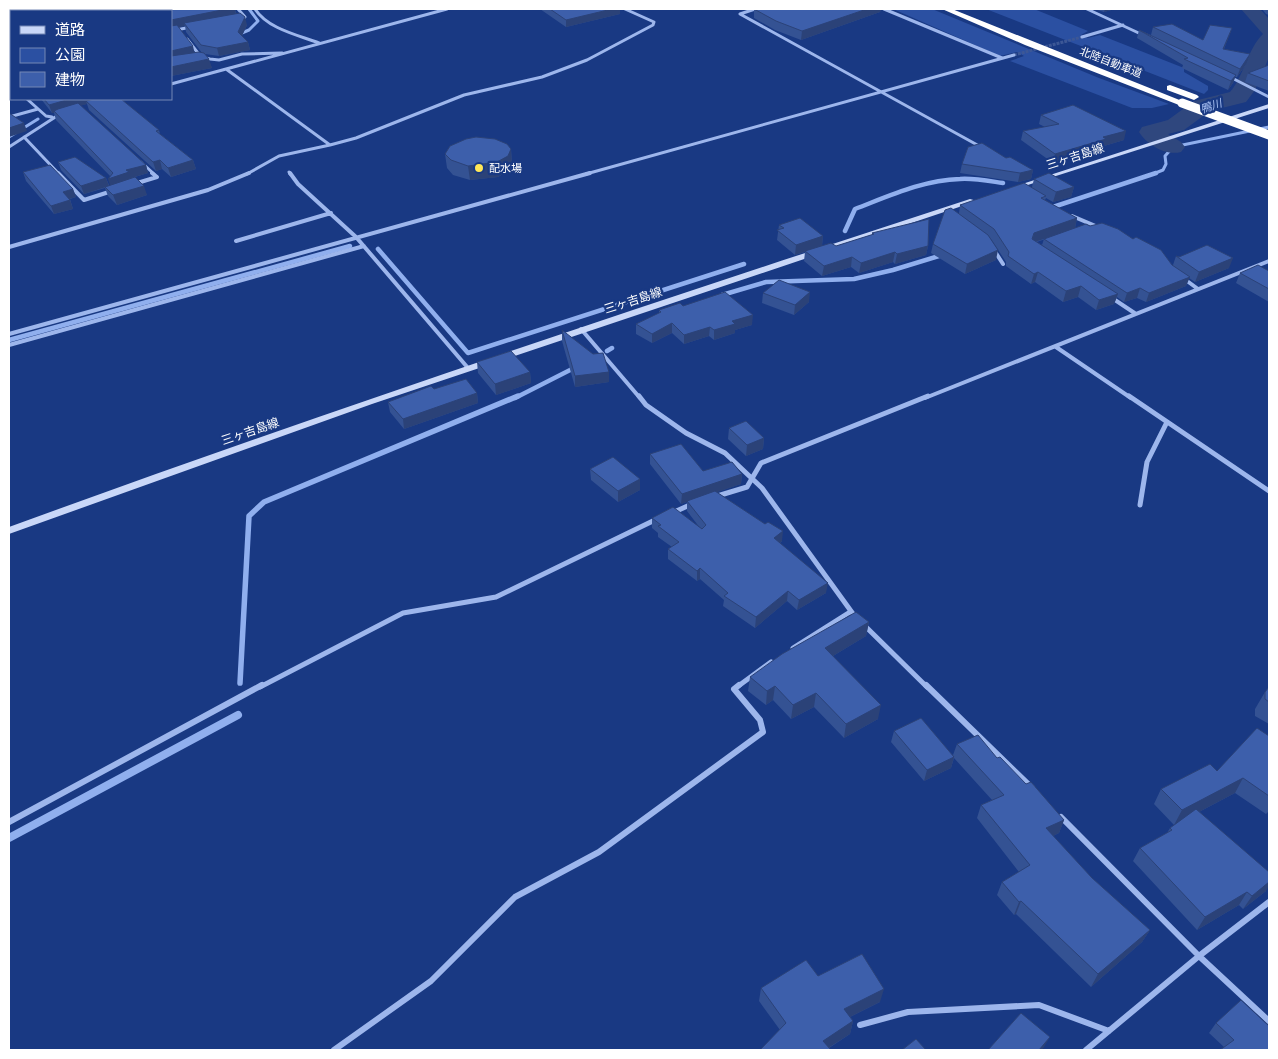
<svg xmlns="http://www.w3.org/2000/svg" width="1278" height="1059" font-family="Montserrat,'Noto Sans JP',sans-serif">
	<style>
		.green { fill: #2b50a2 }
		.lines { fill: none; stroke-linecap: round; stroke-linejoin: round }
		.stream-far3 { stroke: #90afee; stroke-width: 3 }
		.stream-far2 { stroke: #90afee; stroke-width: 4.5 }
		.stream-far1 { stroke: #90afee; stroke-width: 5.5 }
		.stream { stroke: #90afee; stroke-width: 8 }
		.river { fill: #2f477e; fill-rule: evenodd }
		.minor-tunnel { stroke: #3c5796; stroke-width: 3; stroke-dasharray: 3 1; stroke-linecap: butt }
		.minor-far3 { stroke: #9db6ec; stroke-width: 3 }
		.minor-far2 { stroke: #9db6ec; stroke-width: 4 }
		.minor-far1 { stroke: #9db6ec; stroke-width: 5 }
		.minor { stroke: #9db6ec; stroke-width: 6 }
		.secondary { fill: #c9d7f8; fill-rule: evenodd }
		.motorway { fill: #fff; fill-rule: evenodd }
		.motorway-bridge { stroke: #fff; stroke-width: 9 }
		.wall { fill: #345293; fill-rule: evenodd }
		.shaded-wall { fill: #2b4278 }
		.building { fill: #3d5fab; stroke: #2b4278 }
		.poi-dot { fill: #ffe658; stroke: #193983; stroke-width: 2 }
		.labels { text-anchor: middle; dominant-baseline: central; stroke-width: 4.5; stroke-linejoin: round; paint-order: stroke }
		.far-street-label { font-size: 11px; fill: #fff; stroke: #193983 }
		.far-water-label { font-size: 11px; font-style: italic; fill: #a9c1f3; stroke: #193983 }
		.far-poi-label { font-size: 11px; fill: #fff; stroke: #193983; text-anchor: start }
		.street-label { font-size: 12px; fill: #fff; stroke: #193983 }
	</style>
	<rect width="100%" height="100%" fill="#193983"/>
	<path class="green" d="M893,9H932L1099,78L1169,104L1152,108H1132L1010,61L1024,56L1017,52L1000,56Z
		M986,9H1034L1088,31L1081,35L1088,38L1100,35L1184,68V72L1208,86V90L1204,94Z"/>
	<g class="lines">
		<path class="stream-far3" d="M9,31L11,30
			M237,35L249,30L258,21L249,9
			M9,137L38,119
			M1153,174L1163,170L1166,164L1165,156L1173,147L1269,127"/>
		<path class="stream-far2" d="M1050,208L1156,173
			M845,231L855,209C889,196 923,180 960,179C974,178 989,181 1003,183
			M378,249L468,353L744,264
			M722,295L766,282L854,279L893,270L942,255
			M9,340L350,246
			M607,351L612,348
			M515,398L576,367"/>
		<path class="stream-far1" d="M240,683L249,516L264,502L518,396"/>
		<path class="stream" d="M9,838L238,715"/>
		<path class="river" d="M1241,9H1260L1269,19V57L1255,90L1246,102L1210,111L1184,130L1168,134L1181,142L1185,147L1181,152C1166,156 1147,145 1139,132L1142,127L1168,120L1194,101L1230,92C1243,78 1248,48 1263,34Z"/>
		<path class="minor-tunnel" d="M1014,55L1082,37"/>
		<path class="minor-far3" d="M238,9L245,17L239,18
			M255,9C268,29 298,35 319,43
			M755,9L740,14L981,147
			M884,9L1002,58
			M1087,9L1143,35
			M9,28H11
			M171,31L191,27
			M1082,37L1123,25
			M187,39L201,57L210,59L219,60L242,54L282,53
			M226,69L330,145L356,138L464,95L542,77L587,60L653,25L654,22L625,9
			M1230,77L1269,97
			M9,82L11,84
			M171,84L447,9
			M27,99L46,116L52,117
			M9,117L38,109
			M24,137L59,174
			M9,147L60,114
			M141,162L154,174
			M289,172L290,174
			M247,174L279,156L330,145
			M586,174L1014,55"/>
		<path class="minor-far2" d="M58,173L84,200L112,191
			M290,173L298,184L356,237L468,368
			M134,184L157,177L152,173
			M1072,216L1098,227
			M236,241L331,213
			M9,247L208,190L249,173
			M994,250L1003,264
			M1183,278L1198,289
			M1112,298L1136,314
			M581,329L640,398
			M9,334L590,173
			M9,345L364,246
			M1056,347L1131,398
			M925,398L1269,261"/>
		<path class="minor-far1" d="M639,396L646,405L686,433L725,453L762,488L856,618
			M1129,396L1269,491
			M714,497L747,487L761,463L928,396
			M1140,505L1147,462L1167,422
			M672,513L692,504
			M864,625L927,687
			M793,648L850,612
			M260,687L403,613L496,597L657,519
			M737,687L771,662"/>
		<path class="minor" d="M926,685L1032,788
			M1061,817L1199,956L1269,1021
			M9,822L262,685
			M860,1025L908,1012L1039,1005L1109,1031
			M334,1050L431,981L515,897L599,852L763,732L760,720L734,689L739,685
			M1086,1050L1199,956L1269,902"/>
		<path class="secondary" d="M1269,104V108L1015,189L1010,188Z
			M970,199L977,201L372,404L9,534V527C327,411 648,304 970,199Z"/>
		<path class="motorway" d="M942,9H952L1187,103L1185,105H1179L1025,45Z
			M1170,85L1197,95L1199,97L1194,100L1167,90V86Z"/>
		<path class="motorway-bridge" d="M1182,103L1269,135"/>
	</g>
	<path class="wall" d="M26,9H235L236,13L247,25L242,36L248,42L250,50L219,56L205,54L212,68L171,76V11H29L27,10ZM185,26L186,32L202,53H195L178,27Z
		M540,9H620V14L566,27Z
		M754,9H881L880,12L801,40L775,30L754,18Z
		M1094,9H1115L1104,12Z
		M1262,9H1269V15L1266,14Z
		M1153,27L1203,40L1232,28L1224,49L1250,54L1247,63L1237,77H1235L1233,83L1228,90L1182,68L1183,65L1137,38L1139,30L1151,35Z
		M1269,65V91L1245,82L1248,73Z
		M41,99H121L159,130L160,134L193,160L196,169L171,177L162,169L156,171L89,110L87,104L80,105L146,165L148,173L135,177L147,195L117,205L108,196L105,188L84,194L61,170L58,162L106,178L109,185H110V176L56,120L54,113H52Z
		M1041,115L1124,140L1104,146V148L1053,163L1021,140L1023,131L1045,127L1039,124Z
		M511,149L512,164L509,170L498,177L470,180L453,175L447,168L445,154Z
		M1006,158L1033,170L1031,179L1018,182L960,173L962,164Z
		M23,172L73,189L76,197L70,199L73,209L54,214L26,181Z
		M1034,179L1074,187L1071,197L1053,202L1046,198L1045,200L1077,218L1075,228L1037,242L1042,245L1044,239L1173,265L1176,256L1229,268L1195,282L1189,278L1186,286L1146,302L1137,298L1124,302L1117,297L1114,304L1096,310L1078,297L1063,302L1035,282L1031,284L1006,266V262L991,239L996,260L965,274L931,253L933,244L959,213L960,205L1032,187Z
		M779,225L823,236L822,246H836L872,235V233L928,246L926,255L895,264L893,262L859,273L851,267L822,276L804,261L805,252L795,255L777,240Z
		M1269,271V302L1236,283L1240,273Z
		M763,293L809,302L794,315L762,303Z
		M683,306L752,325L735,330V333L714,340L709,336L684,344L672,333L652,343L636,334V324L659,313V310Z
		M562,330L609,382L575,387L562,341Z
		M477,362L530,372L531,383L496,395L478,373Z
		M434,389L477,393L478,403L404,429L390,412L388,402Z
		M729,428L764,438L763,449L746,456L728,439Z
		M650,454L703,471L742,474L741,484L717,492L782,541L780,543L826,593L797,610L787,601L755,628L723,606L724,600L700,579L697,581L668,559V549L672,547L658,537V533L652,528V518L700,528L687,511V502L681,504L650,464Z
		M590,469L640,479V490L618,502L591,480Z
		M869,622L866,636L833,656L878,719L844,738L814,707L791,719L773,700L766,705L748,691L750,677Z
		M1269,687V724L1255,716V709L1265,692Z
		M894,731L953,755L957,744L997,758L1064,820L1059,833L1053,836L1092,878L1150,930L1142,942L1091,987L1016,914L1014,915L997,895L1002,882L1019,872L977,818L981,805L992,800L954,758L951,768L924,781L891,742Z
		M1269,736V811L1266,814L1235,793L1199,812L1266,891L1243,909L1239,905L1197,930L1133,861L1140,848L1167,833L1170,828L1177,823L1174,825L1154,804L1161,789L1217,771Z
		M818,976L880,1002L850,1017L853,1021L850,1034L829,1048L780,1030L759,1001L761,988Z
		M1216,1023L1269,1026L1224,1047L1209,1033Z"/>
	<path class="shaded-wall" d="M227,9H235L236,15L184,23L185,26L171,29V20Z
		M612,9H620V14L566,27V20Z
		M867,9H881L880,12L801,40L802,31Z
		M1105,9H1115L1104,12Z
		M245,17L247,25L240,40L238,32Z
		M1232,28L1229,37L1220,57L1223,49Z
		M248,42L250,50L219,56L217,48Z
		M193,46L195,55L171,60V51Z
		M1250,54L1247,63L1237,77L1240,69Z
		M209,59L212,68L171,76V67Z
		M1236,75L1233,83L1228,90L1231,81Z
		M70,99H104L86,101L87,104L55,113L54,111V113H52L49,105Z
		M24,123L27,131L9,137V128Z
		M1126,131L1124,140L1104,146V148L1053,163L1055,154L1103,137Z
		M511,149L512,164L509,170L498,177L470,180L468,166Z
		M160,160L162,169L156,171L153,162Z
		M193,160L196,169L171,177L168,168Z
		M146,165L148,173L131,178L111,188L108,179L126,170Z
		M1033,170L1031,179L1018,182L1020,173Z
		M106,178L109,186L84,194L81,186Z
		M144,186L147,195L117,205L113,195Z
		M1074,187L1071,197L1053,202L1056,192Z
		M73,189L76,197L66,200L63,192Z
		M70,200L73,209L54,214L51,206Z
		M1077,218L1075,228L1032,243L1030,249L1034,233Z
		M823,236L822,246L795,255L796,245Z
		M928,246L926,255L895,264L897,254Z
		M998,250L996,260L965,274L967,264Z
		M895,252L893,262L859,273L861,263Z
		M852,257L851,267L822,276L824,266Z
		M1233,258L1229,268L1195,282L1199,272Z
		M1038,272L1035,282L1031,284L1034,274Z
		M1190,277L1186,286L1146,302L1149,293Z
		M1081,286L1078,297L1063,302L1066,291Z
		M1140,288L1137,298L1124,302L1127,293Z
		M810,292L809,302L794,315L795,305Z
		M1118,294L1114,304L1096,310L1099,300Z
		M753,315L752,325L735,330V333L714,340V330L732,321Z
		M672,323V333L652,343V334Z
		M710,327L709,336L684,344V335Z
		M530,372L531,383L496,395L495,384Z
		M609,372V382L575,387V376Z
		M477,393L478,403L404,429L403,419Z
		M764,438L763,449L746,456L747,445Z
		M742,474L741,484L688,502L687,501V502L681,504L682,494Z
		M640,479V490L618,502V491Z
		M783,531L782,541L773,548L774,538Z
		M700,568V579L697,581V571Z
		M828,583L826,593L797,610L799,600Z
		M788,591L787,601L755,628L756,617Z
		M869,622L866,636L823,662L825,648Z
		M775,686L773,700L766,705L767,691Z
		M816,693L814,707L791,719L793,705Z
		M881,705L878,719L844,738L846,724Z
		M954,757L951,768L924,781L927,770Z
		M1243,778L1235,793L1174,825L1182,810Z
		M1064,820L1059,833L1041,842L1046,828Z
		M1269,882V886L1266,891L1243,909L1252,896Z
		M1247,892L1239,905L1197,930L1205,917Z
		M1021,901L1016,914L1014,915L1019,902Z
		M1150,930L1142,942L1091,987L1098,974Z
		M884,989L880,1002L840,1022L844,1009Z
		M853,1021L850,1034L825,1050L823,1041Z
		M1050,1037L1044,1047L1042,1050H1039Z"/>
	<path class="building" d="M37,9H227L171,20V11H41Z
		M550,9H612L566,20Z
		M754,9H867L802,31L776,21Z
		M240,13L245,17L238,32L248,42L217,48L201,45L184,23Z
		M1172,24L1203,40L1210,25L1232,28L1223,49L1250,54L1240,69L1153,27Z
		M177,25L193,46L171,51V26Z
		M1139,30L1236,75L1231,81L1184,59L1188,58Z
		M199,52L204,53L209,59L171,67V56Z
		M1269,65V81L1248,73Z
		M44,99H70L49,105Z
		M94,99H121L159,130L156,131L193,160L168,168L160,160L153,162L86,101Z
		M78,103L146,165L126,170L129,172L108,179L113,173L54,111L58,109Z
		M1073,105L1126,131L1103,137L1106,139L1055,154L1023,131L1059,124L1041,115Z
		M9,113L24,123L9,128Z
		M476,137L495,139L507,144L511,149L508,156L497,162L468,166L451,160L445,154L450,146L466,139Z
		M982,143L1006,158L1010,157L1033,170L1020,173L962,164L968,147Z
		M75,157L106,178L81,186L58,162Z
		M50,165L73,189L63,192L70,200L51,206L23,172Z
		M1049,173L1074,187L1056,192L1034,179Z
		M135,177L144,186L113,195L105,187Z
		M1024,183L1046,196L1041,198L1077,218L1034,233L1032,239L1118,294L1099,300L1081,286L1066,291L1038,272L1034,274L1008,256L1009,252L994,229L960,205Z
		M951,208L988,235L998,250L967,264L933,244L945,210Z
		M800,218L823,236L796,245L777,230L784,228L779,225Z
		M929,219L928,246L897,254L895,252L861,263L852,257L824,266L805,251L831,243L836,246L874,234L872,233Z
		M1102,223L1118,229L1133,239L1136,237L1161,250L1172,265L1190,277L1149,293L1140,288L1127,293L1044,239L1086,224L1090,226Z
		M1207,245L1233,258L1199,272L1176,256L1179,257Z
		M1258,265L1269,271V289L1240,273Z
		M779,280L810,292L795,305L763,293Z
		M725,292L753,315L732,321L735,324L714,330L710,327L684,335L672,323L652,334L636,324L661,312L659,310L680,303L683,306Z
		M562,330L593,354L603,353L609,372L575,376Z
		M511,351L530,372L495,384L477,362Z
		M466,379L477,393L403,419L388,402L431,386L434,389Z
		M746,421L764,438L747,445L729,428Z
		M681,444L703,471L732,462L742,474L682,494L650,454Z
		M613,457L640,479L618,491L590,469Z
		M715,491L765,524L768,522L783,531L774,538L828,583L799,600L788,591L756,617L724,596L728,593L700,568L697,571L668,549L679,542L658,526L661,525L652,518L673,507L702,529L706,525L687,501Z
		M856,612L869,622L825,648L881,705L846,724L816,693L793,705L775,686L767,691L750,677L782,654Z
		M1269,687V702L1265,699V692Z
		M921,718L954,757L927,770L894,731Z
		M1257,728L1269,736V796L1243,778L1182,810L1161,789L1210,764L1217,771Z
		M978,735L997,758L1000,757L1026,784L1031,782L1064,820L1046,828L1092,878L1150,930L1098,974L1021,901L1019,902L1002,882L1030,865L981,805L1004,795L957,744Z
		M1196,809L1269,872V882L1252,896L1247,892L1205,917L1140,848L1172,830L1170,828Z
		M862,954L884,989L844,1009L853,1021L823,1041L831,1050H760L786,1023L761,988L806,960L818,976Z
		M1241,1000L1269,1026V1050H1220L1234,1040L1216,1023Z
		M1021,1013L1050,1037L1039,1050H988Z
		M916,1039L926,1050H902Z"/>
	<circle class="poi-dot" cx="479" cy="168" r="5"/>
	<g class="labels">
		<g class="far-street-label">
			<text transform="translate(1111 62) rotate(21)">北陸自動車道</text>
		</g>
		<g class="far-water-label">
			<text transform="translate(1211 106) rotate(-19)">鴨川</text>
		</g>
		<g class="far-poi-label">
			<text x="489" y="168">配水場</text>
		</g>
		<g class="street-label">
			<text transform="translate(1075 156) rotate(-18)">三ヶ吉島線</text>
			<text transform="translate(633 300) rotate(-18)">三ヶ吉島線</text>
			<text transform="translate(250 431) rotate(-19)">三ヶ吉島線</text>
		</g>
	</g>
	<rect width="1278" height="1059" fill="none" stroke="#ffffff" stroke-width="20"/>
	<rect x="10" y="10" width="162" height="90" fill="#193983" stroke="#7588b5"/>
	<rect x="20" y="26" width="25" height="8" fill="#c9d7f8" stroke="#7588b5"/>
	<text x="55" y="35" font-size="15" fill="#ffffff">道路</text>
	<rect x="20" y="48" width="25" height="15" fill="#2b50a2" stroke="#7588b5"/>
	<text x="55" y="60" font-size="15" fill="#ffffff">公園</text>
	<rect x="20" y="72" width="25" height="15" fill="#3d5fab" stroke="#7588b5"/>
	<text x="55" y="85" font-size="15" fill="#ffffff">建物</text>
</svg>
